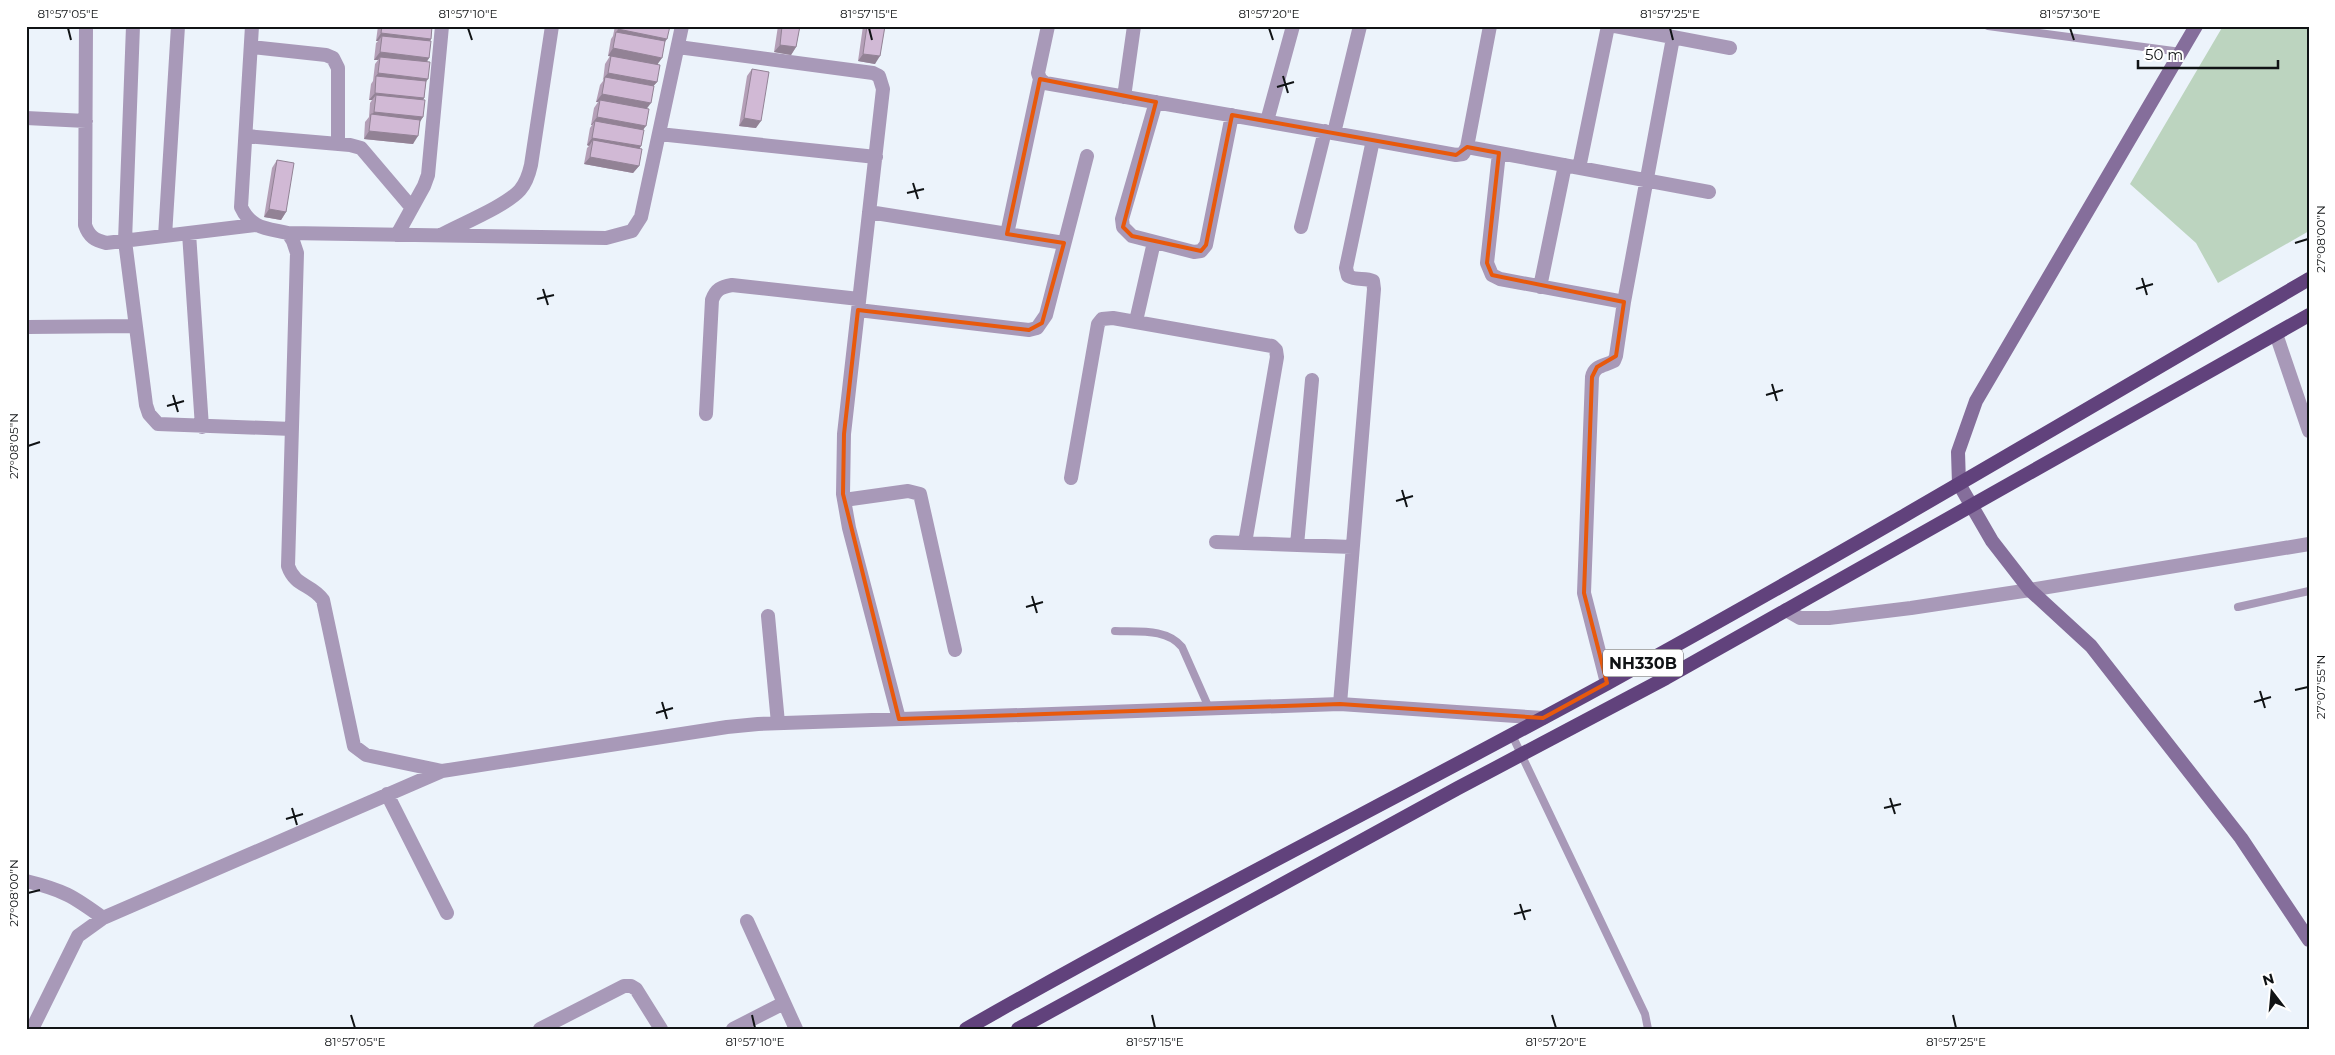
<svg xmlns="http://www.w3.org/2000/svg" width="2335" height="1055" font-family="Montserrat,sans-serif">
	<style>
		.green { fill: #bcd4bf }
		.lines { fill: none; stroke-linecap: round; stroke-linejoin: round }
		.service { stroke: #a899b8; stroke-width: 8 }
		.minor { stroke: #a899b8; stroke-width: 14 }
		.tertiary { stroke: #a899b8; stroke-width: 14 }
		.secondary { stroke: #856e9b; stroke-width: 14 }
		.trunk { stroke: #61427c; stroke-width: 14 }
		.wall { fill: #b49fb7 }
		.shaded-wall { fill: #928295 }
		.building { fill: #d1b9d5; stroke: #928295 }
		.marked { fill: none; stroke: #e8590c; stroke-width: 4; stroke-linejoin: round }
		.ticks { fill: none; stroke: #101315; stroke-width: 2 }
		.labels { text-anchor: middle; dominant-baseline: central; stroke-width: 4; stroke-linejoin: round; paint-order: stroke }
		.shield { fill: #fff; stroke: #585a5b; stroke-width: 1 }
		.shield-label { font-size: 16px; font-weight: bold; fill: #101315 }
		.neatline { fill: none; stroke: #101315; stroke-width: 2 }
		.ticks-label { font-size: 12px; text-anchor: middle; fill: #101315 }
	</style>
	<rect width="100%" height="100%" fill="#ecf3fb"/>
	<path class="green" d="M2223,26H2309V231L2218,283L2196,243L2130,184Z"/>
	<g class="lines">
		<path class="service" d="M1988,26L2181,52
			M2238,607L2309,591
			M1115,631C1138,632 1167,628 1182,647L1209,708
			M1512,735L1645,1014L1648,1029"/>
		<path class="minor" d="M86,26L85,225C89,237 95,240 106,243L255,225
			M133,26L125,241L146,405L149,414L158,424L292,429
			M252,26L241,207C251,229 267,228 288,233L293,241L297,253L288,566C295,587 312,584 323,600L354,746L366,755L442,771
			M1048,26L1038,73L1040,79L1045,83L1373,140L1346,268L1348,276C1357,281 1365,277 1373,281L1374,289L1340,704
			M1615,26L1730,48
			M251,47L326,55L333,58L338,68V144
			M678,47L873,73L879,76L883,89L844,434L843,494L849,528L899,719
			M1124,97L1134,26
			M1156,102L1122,219L1123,227L1132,236L1194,252L1201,251L1206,245L1232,115
			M26,118L86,121
			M1267,121L1293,26
			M1334,133L1360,26
			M659,134L876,157
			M246,136L350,145L361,148L412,208
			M1373,140L1456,155L1463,154L1467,147L1490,26
			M1467,147L1709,192
			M1499,153L1487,263L1492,275L1500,279L1624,302
			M1579,168L1608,26
			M869,212L1064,243
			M1301,227L1325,131
			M189,233L202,427
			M288,233L606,238L632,231L641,217L682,26
			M1007,234L1040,79
			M397,235L424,186L428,175L442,26
			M441,235C461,224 506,206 520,190C526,183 529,174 531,165L552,26
			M165,236L178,26
			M1540,287L1565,165
			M858,310L1029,330L1037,328L1046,315L1087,156
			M1136,321L1154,242
			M28,327L136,326
			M2276,334L2309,431
			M706,414L712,300C716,289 721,287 732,285L859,299
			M1071,478L1098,324L1102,319L1113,318L1272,346L1276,350L1277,357L1245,543
			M844,500L908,491L920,494L955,650
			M1216,542L1352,547
			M1297,545L1312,380
			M1786,610L1800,618H1829L1911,608L2030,590
			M768,616L778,723
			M1607,683L1584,593L1592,377C1594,365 1605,366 1614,361L1616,356L1624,302L1673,38
			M387,794L447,913
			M26,881C63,890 73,896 103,918
			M747,921L796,1029
			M32,1029L78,936L103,918L442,771L727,727L758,724L1340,704L1543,718
			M540,1029L624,986H631L636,989L661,1029
			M733,1029L784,1003"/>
		<path class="tertiary" d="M2030,590L2309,544"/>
		<path class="secondary" d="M2196,26L1976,401L1958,452L1959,484L1992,541L2030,590L2091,646L2241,838L2309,940"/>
		<path class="trunk" d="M966,1029C1176,909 1393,800 1606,684C1843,554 2075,416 2309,279
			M1018,1029L1458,788L1666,678L2309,315"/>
	</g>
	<path class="wall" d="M378,26H432L431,39L430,41L429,58L427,62L426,82L424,98L423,100V117L420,121L413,144L364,139L365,122L369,117L370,103L372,100H369L371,84L373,81L375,64L378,60H374L376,43L378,41H376Z
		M615,26H670L657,65V82L653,86L646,109L641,146L639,149V166L633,173L584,164L587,148L589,146L587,145L590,128L592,125H591L594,108L598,102H596L600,85L603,81L605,64L610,56H608L611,39L613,36Z
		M778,26H800L796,47L791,55L774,52Z
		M863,26H885L875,64L858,61Z
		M752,69L756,128L739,126L747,76Z
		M277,160L286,212L281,220L264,217L272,168Z"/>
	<path class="shaded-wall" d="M618,29L667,39L662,46L616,33Z
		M381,33L431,39L426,46L382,36L378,41H376Z
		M780,45L796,47L791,55L774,52Z
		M613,48L662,58L657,65L608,56Z
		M380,52L429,58L424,65L380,57L378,60H374Z
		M863,54L880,56L875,64L858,61Z
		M378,73L428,79L423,86L376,76Z
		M608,73L657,82L651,89L605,77L602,80Z
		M375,93L424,98L419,106L376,95L372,100H369Z
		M602,94L651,103L645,111L600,100L598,102H596Z
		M374,112L423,117L418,125L370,116Z
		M597,117L646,126L640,134L595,121L592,125H591Z
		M744,118L761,121L756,128L739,126Z
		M369,131L418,136L413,144L364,139Z
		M592,138L641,146L636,154L593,140L589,146L587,145Z
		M590,157L639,166L633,173L584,164Z
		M269,209L286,212L281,220L264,217Z"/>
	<path class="building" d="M382,26H432L431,39L381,33Z
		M619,26H670L667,39L618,29Z
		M782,26H800L796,47L780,45Z
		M867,26H885L880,56L863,54Z
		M616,32L665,41L662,58L613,48Z
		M382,36L431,41L429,58L380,52Z
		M611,56L660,65L657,82L608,73Z
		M380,57L430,62L428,79L378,73Z
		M752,69L769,72L761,121L744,118Z
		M376,76L426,81L424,98L375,93Z
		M605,77L654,86L651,103L602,94Z
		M376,95L425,100L423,117L374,112Z
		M600,100L649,109L646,126L597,117Z
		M371,114L420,120L418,136L369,131Z
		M595,121L644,130L641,146L592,138Z
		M593,140L642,149L639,166L590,157Z
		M277,160L294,163L286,212L269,209Z"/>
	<path class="marked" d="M1040,79L1156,102L1123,227L1132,236L1201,251L1206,245L1232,115L1456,155L1467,147L1499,153L1487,263L1492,275L1624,302L1616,356L1597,367L1592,377L1584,593L1607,683L1543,718L1340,704L899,719L843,494L844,434L858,310L1029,330L1042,323L1064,243L1007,234Z"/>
	<path class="ticks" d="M68,28L71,40M468,28L472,40M869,28L872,40M1269,28L1273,40M1670,28L1673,40M2070,28L2074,40M1283,76L1288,93M1277,87L1294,82M913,183L918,199M907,193L924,189M2295,243L2308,239M2142,278L2147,295M543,289L548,305M2136,289L2153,284M537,299L554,295M1772,384L1777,401M173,395L178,412M1766,395L1783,390M167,406L184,401M28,446L40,442M1402,490L1407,507M1396,501L1413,496M1032,596L1037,613M1026,607L1043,602M2295,690L2308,687M2260,691L2265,708M662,702L667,719M2254,702L2271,697M656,713L673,708M1890,798L1895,814M292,808L297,825M1884,808L1901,804M286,819L303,814M28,893L40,890M1520,904L1525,920M1514,914L1531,910M351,1015L355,1028M752,1015L755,1028M1152,1015L1155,1028M1552,1015L1556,1028M1953,1015L1956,1028"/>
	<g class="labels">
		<rect class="shield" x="1603" y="649.5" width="80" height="27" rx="4"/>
		<g class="shield-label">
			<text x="1643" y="663">NH330B</text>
		</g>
	</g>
	<rect width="2335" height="1055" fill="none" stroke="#ffffff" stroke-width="55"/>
	<g transform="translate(2272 992) rotate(344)" stroke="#ffffff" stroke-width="4" paint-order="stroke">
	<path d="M0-4L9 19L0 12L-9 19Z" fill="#101315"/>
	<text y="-8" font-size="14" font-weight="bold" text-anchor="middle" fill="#101315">N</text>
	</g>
	<path d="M2138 60v8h140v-8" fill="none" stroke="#101315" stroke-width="2.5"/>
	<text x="2145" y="60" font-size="15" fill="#101315" stroke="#ffffff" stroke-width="4" paint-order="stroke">50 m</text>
	<rect x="28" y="28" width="2280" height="1000" class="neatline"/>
	<g class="ticks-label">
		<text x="68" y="18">81°57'05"E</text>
		<text x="468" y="18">81°57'10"E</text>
		<text x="869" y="18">81°57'15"E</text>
		<text x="1269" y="18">81°57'20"E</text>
		<text x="1670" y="18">81°57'25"E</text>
		<text x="2070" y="18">81°57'30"E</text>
		<text transform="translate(2321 239) rotate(-90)" y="4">27°08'00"N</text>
		<text transform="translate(14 446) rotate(-90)" y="4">27°08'05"N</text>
		<text transform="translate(2321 687) rotate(-90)" y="4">27°07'55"N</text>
		<text transform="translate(14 893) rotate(-90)" y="4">27°08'00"N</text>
		<text x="355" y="1046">81°57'05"E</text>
		<text x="755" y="1046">81°57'10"E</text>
		<text x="1155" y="1046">81°57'15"E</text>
		<text x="1556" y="1046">81°57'20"E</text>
		<text x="1956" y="1046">81°57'25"E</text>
	</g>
</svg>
